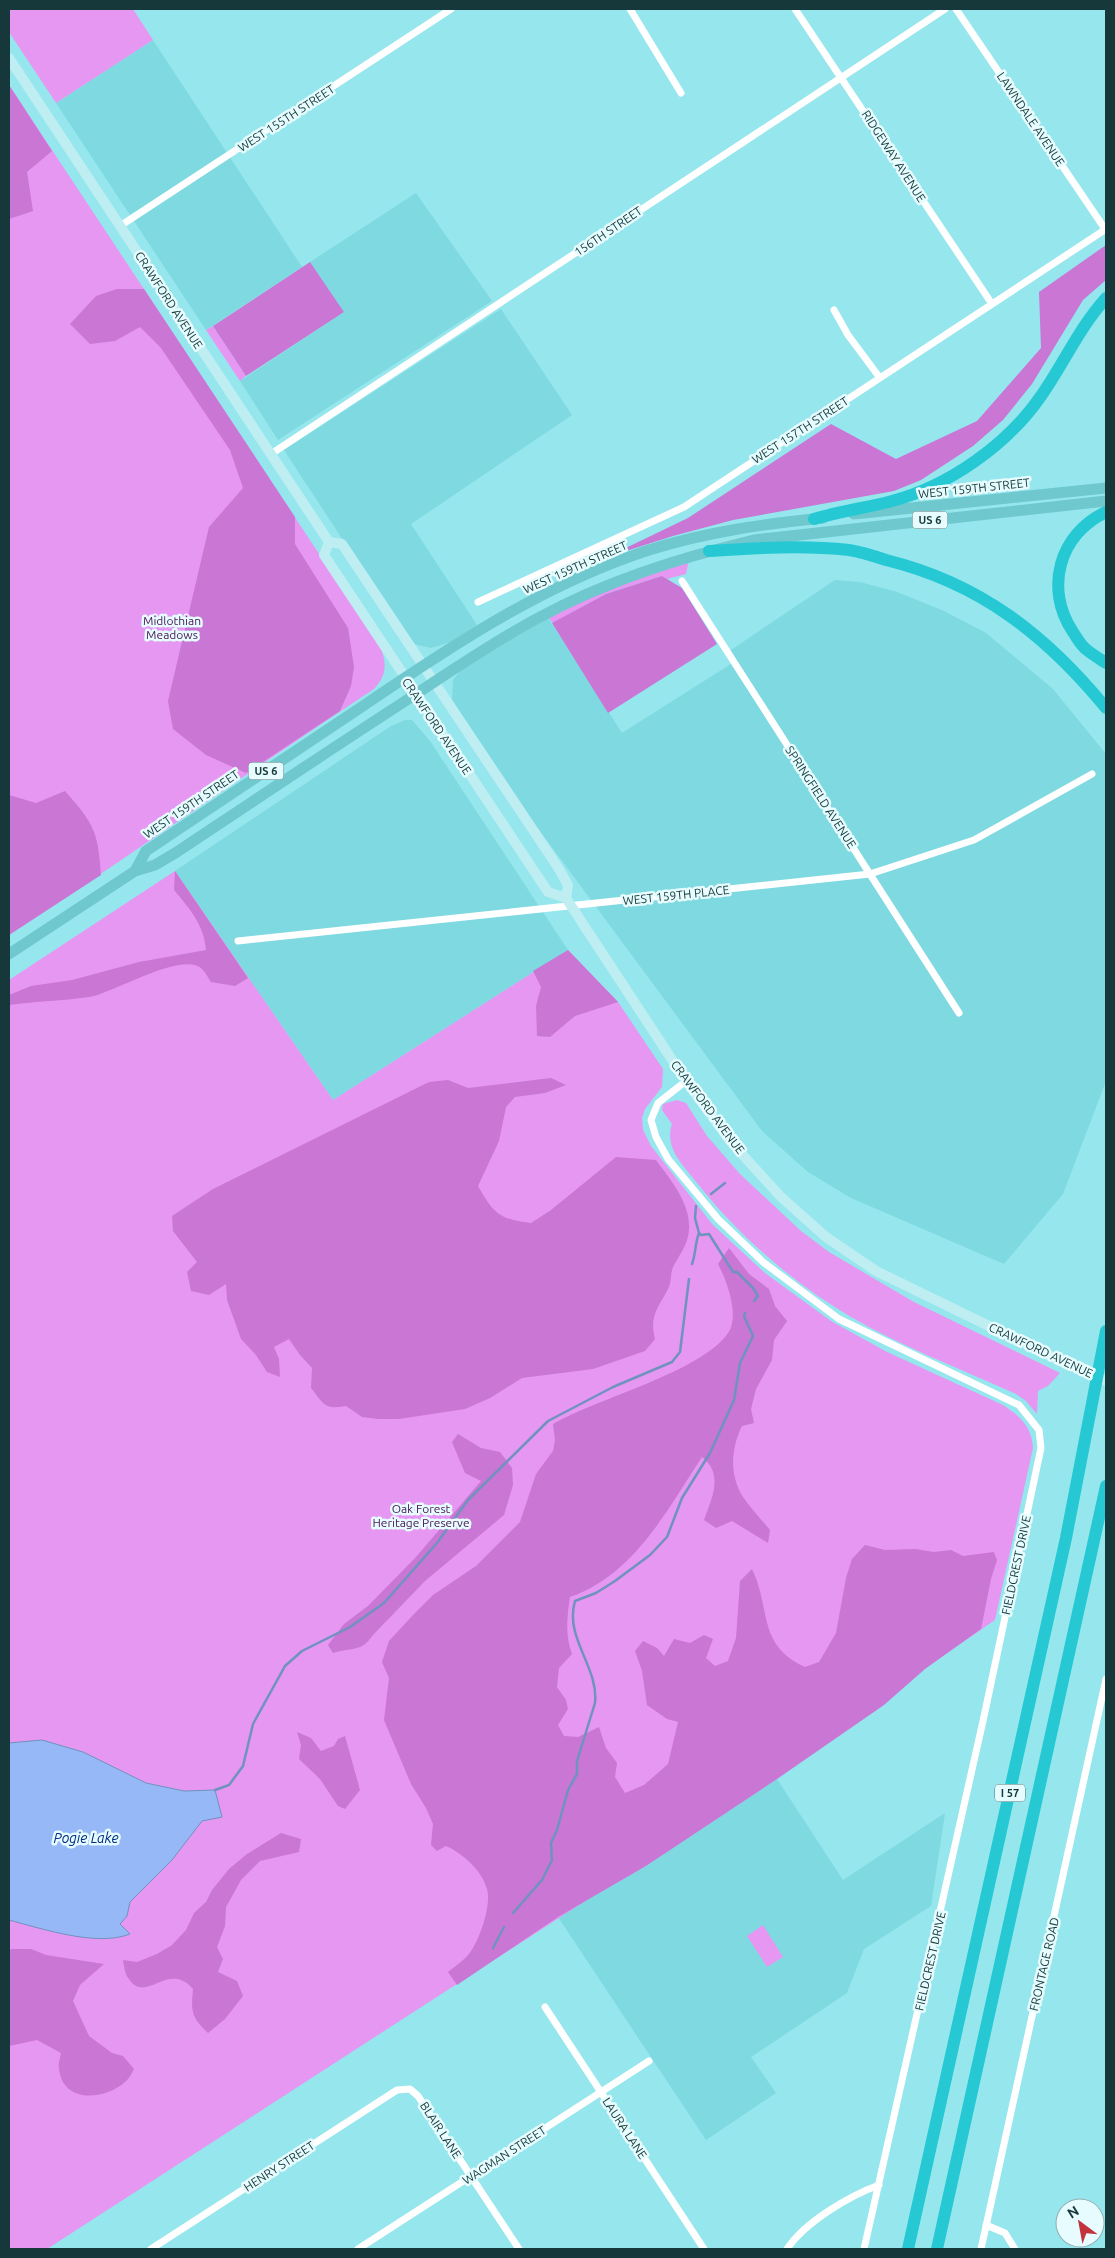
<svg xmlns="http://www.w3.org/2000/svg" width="1115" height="2258" font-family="Ubuntu,sans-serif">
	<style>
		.built { fill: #7fd9e0 }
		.green { fill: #e697f2 }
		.forest { fill: #c976d5 }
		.water { fill: #96b8f6; stroke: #7092be }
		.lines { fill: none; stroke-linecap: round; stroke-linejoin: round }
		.stream { stroke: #7092be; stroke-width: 2.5 }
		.minor { stroke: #fff; stroke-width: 7 }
		.secondary { stroke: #beeef2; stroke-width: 10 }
		.primary { stroke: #6fc8ce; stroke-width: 11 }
		.motorway { stroke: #26c8d3; stroke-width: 12 }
		.labels { text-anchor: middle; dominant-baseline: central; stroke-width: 5; stroke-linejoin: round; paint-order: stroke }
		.shield { fill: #e6fcfe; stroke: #547375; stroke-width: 1 }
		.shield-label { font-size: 11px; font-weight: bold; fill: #16383a }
		.street-label { font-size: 12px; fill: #16383a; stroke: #e6fcfe }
		.park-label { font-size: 12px; fill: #491551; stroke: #e6fcfe }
		.water-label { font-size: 14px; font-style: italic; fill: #012c83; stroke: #e6fcfe }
	</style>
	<rect width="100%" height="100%" fill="#96e6ed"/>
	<path class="built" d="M153,40L302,267L206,330L56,103Z
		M416,193L492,301L278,440L240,381L344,312L310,262Z
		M501,309L572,415L411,524L477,625L451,642L431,648L414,644L403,632L284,450Z
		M835,580L860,582L897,592L944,611L986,633L1053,689L1106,754V1081L1063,1194L1004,1264L851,1198L808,1172L762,1131L508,788L452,701L453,680L463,667L547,616L622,733L734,662L728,652Z
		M405,720H412L430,741L568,950L333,1100L175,871L391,726Z
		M777,1779L843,1880L945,1813L931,1906L864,1949L847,1993L751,2057L776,2093L706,2140L558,1917L646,1866Z"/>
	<path class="green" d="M9,9H133L153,40L56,103L9,32Z
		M9,85L380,646C387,663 387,675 374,689C251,770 131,855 9,935Z
		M213,326L246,376L240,381L206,330Z
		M689,560L686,574L667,579L662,576L606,594L553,623L547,616L591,596Z
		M175,871L333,1100L568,950L618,1002L663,1069L662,1087L645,1109L642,1118L643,1130L651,1146L713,1225L765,1273L831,1321L887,1352L1003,1405C1020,1416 1032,1427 1033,1448L995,1620L593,1896L47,2249H9V980Z
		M677,1100L686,1103L707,1136L740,1174L801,1231L829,1252L914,1302L1060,1373L1048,1386L1038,1391L1037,1414L1026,1401L1016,1394C961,1369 903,1347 851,1317C793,1283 739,1236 697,1183C683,1165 664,1148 672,1124L662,1110L663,1104Z
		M763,1925L783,1957L767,1967L747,1936Z"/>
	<path class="forest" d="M9,85L52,151L27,172L33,211L9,219Z
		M1106,245V280L1083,300L1032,384L1003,420L973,446L921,480L894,491L733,520L673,536L607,557L688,518L831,424L896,459L977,421L1041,348L1039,292Z
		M310,262L344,312L246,376L213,326Z
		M117,289H144L295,517V544L348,628L354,667L351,686L340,711L246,773L206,755L173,729L168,701L209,527L243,488L230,450L161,348L140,327L115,341L90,344L70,324L96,296Z
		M662,576L682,588L717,644L608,713L552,623L606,594Z
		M65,791C94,824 98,831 101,875L9,935V795L36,803Z
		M175,871L248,978L235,986L211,982C208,978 206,973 202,969C183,950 112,994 89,997C63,1001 36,1001 9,1005V995L31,986L72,980L139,962L206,950C204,925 190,909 174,890Z
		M568,950L618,1002L575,1016L550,1037L537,1036L536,1006L541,987L533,971Z
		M551,1078L566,1085L545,1093L515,1097L506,1107L499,1141L478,1186C494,1214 499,1219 531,1223L551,1210L616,1157L656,1160C673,1183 698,1212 686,1243C683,1251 677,1259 673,1267C670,1274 672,1282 668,1289C658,1308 649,1316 655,1339L645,1351L593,1369L522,1378L490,1398L465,1409L399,1419H378L362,1417L346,1406C324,1410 324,1404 311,1388L312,1368L300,1355L289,1339L274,1347L279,1359L280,1377L267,1372L256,1355L241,1339L227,1300L226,1284L209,1295L191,1291L187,1272L197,1262L173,1231L172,1216L213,1189L429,1082L448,1080L468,1088Z
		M729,1248L749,1274L769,1289L775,1306L787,1321L774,1340L772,1360L756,1389L751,1409L754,1423L742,1426C731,1448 729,1475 743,1497C751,1509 761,1519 770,1530L768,1543L732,1521L716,1528L704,1520C712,1498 724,1474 702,1457C667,1510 634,1575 570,1597C567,1616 565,1636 572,1654L559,1668L557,1687L566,1700L568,1709L558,1725L564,1736L578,1737L599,1727L606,1748L617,1763L615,1777L625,1793L644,1785L668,1764L678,1722L667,1719L647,1705L642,1671L635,1651L643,1641L657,1648L664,1656L674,1639L690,1643L704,1635L713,1639L706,1658L715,1666L728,1661L736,1638L740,1581L752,1569C771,1608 757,1646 805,1667L819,1662L836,1633L846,1578L852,1559L865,1545L885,1550L915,1549L934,1552L951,1550L963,1556L994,1552L997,1560L991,1579L981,1629L925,1669L884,1705L777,1779L646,1866L558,1917L457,1985L448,1972C455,1966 463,1961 469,1954C479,1942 492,1905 487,1889C482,1870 463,1854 446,1846L437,1851L431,1845L433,1824L426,1808L411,1784L384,1720L389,1678L382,1662L389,1641L413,1615L433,1595L476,1566L520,1522L536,1474L553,1451L555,1440L553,1424C596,1399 703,1371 728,1333C740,1316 727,1281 718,1264Z
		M458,1434L481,1448L500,1452L512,1468L513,1485L504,1515L425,1581L373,1635C361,1653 351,1647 333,1653L328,1645L344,1624L368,1606L416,1557L481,1481L465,1473L452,1442Z
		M297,1732L311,1738L321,1751L334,1746L338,1739L345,1736L360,1790L345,1809L338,1806L320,1779L299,1759L301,1745Z
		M281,1833L301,1839L299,1852L260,1861L241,1880L226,1907L225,1926L217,1947L223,1959L218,1972L237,1981L243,1996L225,2019L208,2033C191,2017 191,2012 193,1989C168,1960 146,2005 129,1979C125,1975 124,1966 123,1960L137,1962L157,1954L172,1945L186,1930L194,1913L206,1902L212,1890L229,1869L247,1854Z
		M12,1949H31L46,1955L104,1964L80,1985L73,2001L89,2036L112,2053L123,2056L134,2069C132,2073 129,2079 125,2082C105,2100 63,2104 59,2069C58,2064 60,2058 61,2053L37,2040L9,2046V1950Z"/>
	<path class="water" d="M42,1740L83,1752L146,1783L184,1791L215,1790L222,1817L202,1821L172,1860L130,1902L127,1916L120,1924L130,1934C97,1947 43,1929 9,1920V1743Z"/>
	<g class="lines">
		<path class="stream" d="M711,1194L725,1183
			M699,1233L701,1235L709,1234L733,1272H737L753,1288L758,1296L754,1301
			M692,1264C696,1253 695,1243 699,1233L695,1218L696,1206
			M215,1790L229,1785L243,1766L253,1724L285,1666L302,1651L350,1627L384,1603L437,1543L468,1500L548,1421L613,1387L672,1362L680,1352L689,1279
			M513,1913L542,1880L552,1860L551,1843L557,1830L568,1790L577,1774V1761L595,1703C599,1667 564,1638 575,1601L596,1593L615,1581L650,1555L667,1537L682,1498L710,1453L734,1400L740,1363L753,1336L744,1316L745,1313
			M493,1948L504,1927"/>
		<path class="minor" d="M630,9L681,93
			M795,9L992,304
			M956,9L1105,229
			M120,226L451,9
			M834,310L848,335L880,378
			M271,454L945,9
			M682,581L959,1013
			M478,602L684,507L1106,229
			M238,941L870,874L974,840L1092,774
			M686,1081L658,1103L651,1120L656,1137L668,1159L718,1219L763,1262L839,1319L1019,1405L1039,1430L1041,1448L983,1721L864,2249
			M545,2007L704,2249
			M986,2225L1005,2233L1015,2249
			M151,2249L397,2090L410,2089L418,2096L519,2249
			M358,2249L649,2061
			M787,2249C805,2222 849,2196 879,2185
			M981,2249L1106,1679"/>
		<path class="secondary" d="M9,58L329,542L342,544L559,869L568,885L566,898
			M329,542L324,555L548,892L566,898L686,1081L730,1141L781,1197L826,1237L876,1271L1061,1361L1106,1381"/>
		<path class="primary" d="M854,514L1106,488
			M135,871L146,851C217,803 289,756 360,708C451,646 544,584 649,550C706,532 764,524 823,518
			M9,954L135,871L155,865L177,852C255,800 334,747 413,696C454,669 495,641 538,618C606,581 679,558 754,540L1106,501"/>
		<path class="motorway" d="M1106,512C1059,534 1044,589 1073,632C1077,638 1081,646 1087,650C1093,655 1100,659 1106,663
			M814,519C840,511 866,508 892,501C949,486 1008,444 1041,396C1064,363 1079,328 1106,298
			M709,551C756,548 802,545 849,550C862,552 874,556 886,560C980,583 1046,635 1106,708
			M908,2249L1066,1538L1106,1331
			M937,2249L1106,1486"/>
	</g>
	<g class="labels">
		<g class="shield">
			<rect x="912.5" y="511.5" width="35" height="17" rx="4"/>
			<rect x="248.5" y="762.5" width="35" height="17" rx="4"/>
			<rect x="995" y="1784.5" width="30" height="17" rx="4"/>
		</g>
		<g class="shield-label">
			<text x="930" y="520">US 6</text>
			<text x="266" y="771">US 6</text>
			<text x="1010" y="1793">I 57</text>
		</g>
		<g class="street-label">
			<text transform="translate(286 118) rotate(-33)">WEST 155TH STREET</text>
			<text transform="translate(1031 119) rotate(56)">LAWNDALE AVENUE</text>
			<text transform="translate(894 156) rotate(57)">RIDGEWAY AVENUE</text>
			<text transform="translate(608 231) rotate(-34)">156TH STREET</text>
			<text transform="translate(169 300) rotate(57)">CRAWFORD AVENUE</text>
			<text transform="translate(800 430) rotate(-33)">WEST 157TH STREET</text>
			<text transform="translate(974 488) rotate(-6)">WEST 159TH STREET</text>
			<text transform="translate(575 567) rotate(-24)">WEST 159TH STREET</text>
			<text transform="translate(437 726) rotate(56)">CRAWFORD AVENUE</text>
			<text transform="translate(821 797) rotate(57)">SPRINGFIELD AVENUE</text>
			<text transform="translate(191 804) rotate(-34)">WEST 159TH STREET</text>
			<text transform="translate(676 895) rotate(-6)">WEST 159TH PLACE</text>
			<text transform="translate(708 1107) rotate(53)">CRAWFORD AVENUE</text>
			<text transform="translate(1041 1350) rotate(25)">CRAWFORD AVENUE</text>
			<text transform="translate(1016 1565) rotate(-78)">FIELDCREST DRIVE</text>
			<text transform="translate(930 1961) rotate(-77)">FIELDCREST DRIVE</text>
			<text transform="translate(1044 1964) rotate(-77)">FRONTAGE ROAD</text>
			<text transform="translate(625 2128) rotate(57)">LAURA LANE</text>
			<text transform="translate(441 2130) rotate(57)">BLAIR LANE</text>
			<text transform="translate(504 2155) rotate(-33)">WAGMAN STREET</text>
			<text transform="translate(279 2166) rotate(-33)">HENRY STREET</text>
		</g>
		<g class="park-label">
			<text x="172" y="620">Midlothian<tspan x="172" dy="14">Meadows</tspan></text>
			<text x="421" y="1508">Oak Forest<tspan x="421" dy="14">Heritage Preserve</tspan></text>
		</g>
		<g class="water-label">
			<text x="86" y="1838">Pogie Lake</text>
		</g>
	</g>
	<rect width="1115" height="2258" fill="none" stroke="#16383a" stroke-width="20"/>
	<g transform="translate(1080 2223) rotate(328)"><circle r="24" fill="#e6fcfe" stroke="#93aeb0"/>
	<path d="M0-4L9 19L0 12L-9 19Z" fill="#c3333d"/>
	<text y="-8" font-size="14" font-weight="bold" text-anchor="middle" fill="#16383a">N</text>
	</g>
</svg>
